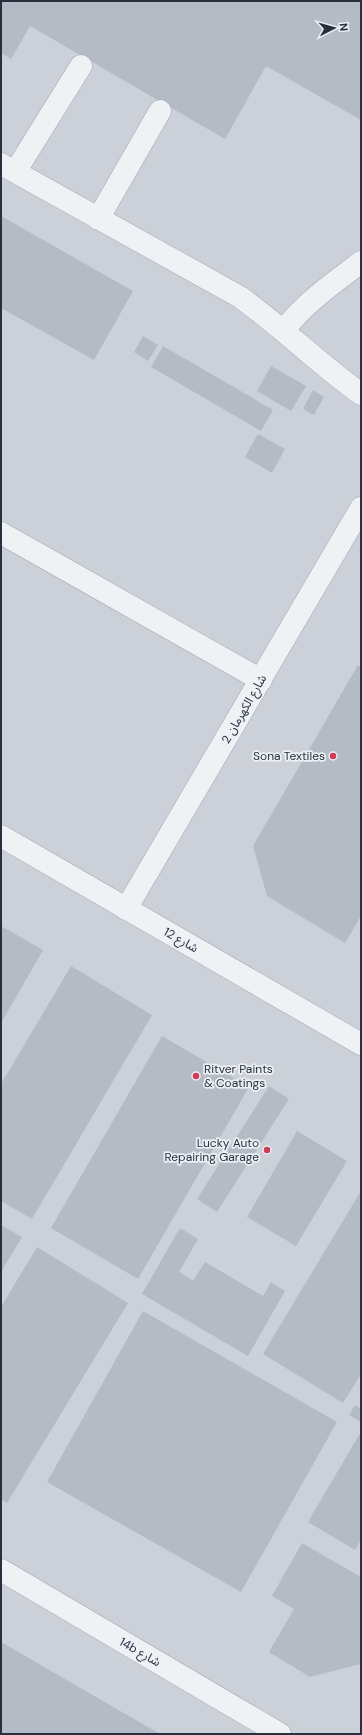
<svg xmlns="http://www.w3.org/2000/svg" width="362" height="1735" font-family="'DM Sans','Noto Sans Arabic',sans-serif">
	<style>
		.built { fill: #cbd0d9 }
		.building { fill: #b4bbc4 }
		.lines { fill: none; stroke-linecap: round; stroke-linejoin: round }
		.minor-casing { stroke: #a2a8b1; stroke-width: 23 }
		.minor { stroke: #eff2f5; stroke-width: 22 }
		.poi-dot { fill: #d13c59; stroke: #ecf0f5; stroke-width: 1.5 }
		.labels { text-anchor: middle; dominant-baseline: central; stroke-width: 3.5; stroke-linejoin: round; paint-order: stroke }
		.street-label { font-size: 12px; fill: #26303e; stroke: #ecf0f5 }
		.poi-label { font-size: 12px; fill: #26303e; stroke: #ecf0f5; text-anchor: end }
	</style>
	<rect width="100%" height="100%" fill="#dde1e7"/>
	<path class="built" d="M1,1H361V1734H1Z"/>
	<path class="building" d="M1,1H361V120L266,66L225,139L30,26L11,59L1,53Z
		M1,216L133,291L94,360L1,308Z
		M143,336L158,345L148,361L134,352Z
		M163,346L273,410L261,431L151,367Z
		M271,366L306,386L291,411L257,391Z
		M313,390L324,397L314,415L303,409Z
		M258,434L285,449L272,473L245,457Z
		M358,665L361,667V916L345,943L267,896L253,846Z
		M1,926L43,950L1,1023Z
		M71,966L152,1015L32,1219L1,1201V1084Z
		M162,1036L249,1087L138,1279L51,1228Z
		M269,1086L289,1099L217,1212L197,1199Z
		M297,1131L347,1161L296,1246L247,1217Z
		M361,1191V1374L343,1403L263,1354Z
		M1,1225L22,1237L1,1272Z
		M180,1228L198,1239L179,1272L193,1281L205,1262L263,1296L271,1282L285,1291L248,1356L142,1294Z
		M37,1247L128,1303L7,1503L1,1499V1307Z
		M143,1311L337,1422L241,1592L47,1482Z
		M355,1405L361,1409V1422L349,1415Z
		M359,1435L361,1436V1540L355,1550L308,1522Z
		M302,1543L361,1577V1664L310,1677L269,1652L294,1609L272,1596Z
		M1,1642L160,1734H1Z"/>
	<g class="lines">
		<defs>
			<path id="minor" d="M1,164L240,297C282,327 319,364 361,394
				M15,172L81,66
				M98,219L160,111
				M283,331C308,300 330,286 361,262
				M1,533L261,680
				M1,836L361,1044
				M126,909L361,508
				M1,1570L280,1734"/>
		</defs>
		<use href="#minor" class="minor-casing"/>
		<use href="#minor" class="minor"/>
	</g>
	<g class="poi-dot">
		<circle cx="333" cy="756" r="4"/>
		<circle cx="196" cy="1076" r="4"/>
		<circle cx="267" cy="1150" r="4"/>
	</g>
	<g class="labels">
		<g class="street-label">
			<text transform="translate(244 709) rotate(-60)">شارع الكهرمان 2</text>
			<text transform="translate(181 940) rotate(30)">شارع 12</text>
			<text transform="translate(140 1652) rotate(30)">14b شارع</text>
		</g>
		<g class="poi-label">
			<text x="325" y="756">Sona Textiles</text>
			<text x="204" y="1069" text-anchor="start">Ritver Paints<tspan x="204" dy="14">&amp; Coatings</tspan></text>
			<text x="259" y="1143">Lucky Auto<tspan x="259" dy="14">Repairing Garage</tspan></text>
		</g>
	</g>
	<rect width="362" height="1735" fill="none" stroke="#26303e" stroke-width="4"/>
	<g transform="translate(334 28) rotate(84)" stroke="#ecf0f5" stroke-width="3" paint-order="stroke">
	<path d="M0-3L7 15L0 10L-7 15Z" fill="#26303e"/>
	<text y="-6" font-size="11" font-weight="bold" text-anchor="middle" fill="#26303e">N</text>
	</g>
</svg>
